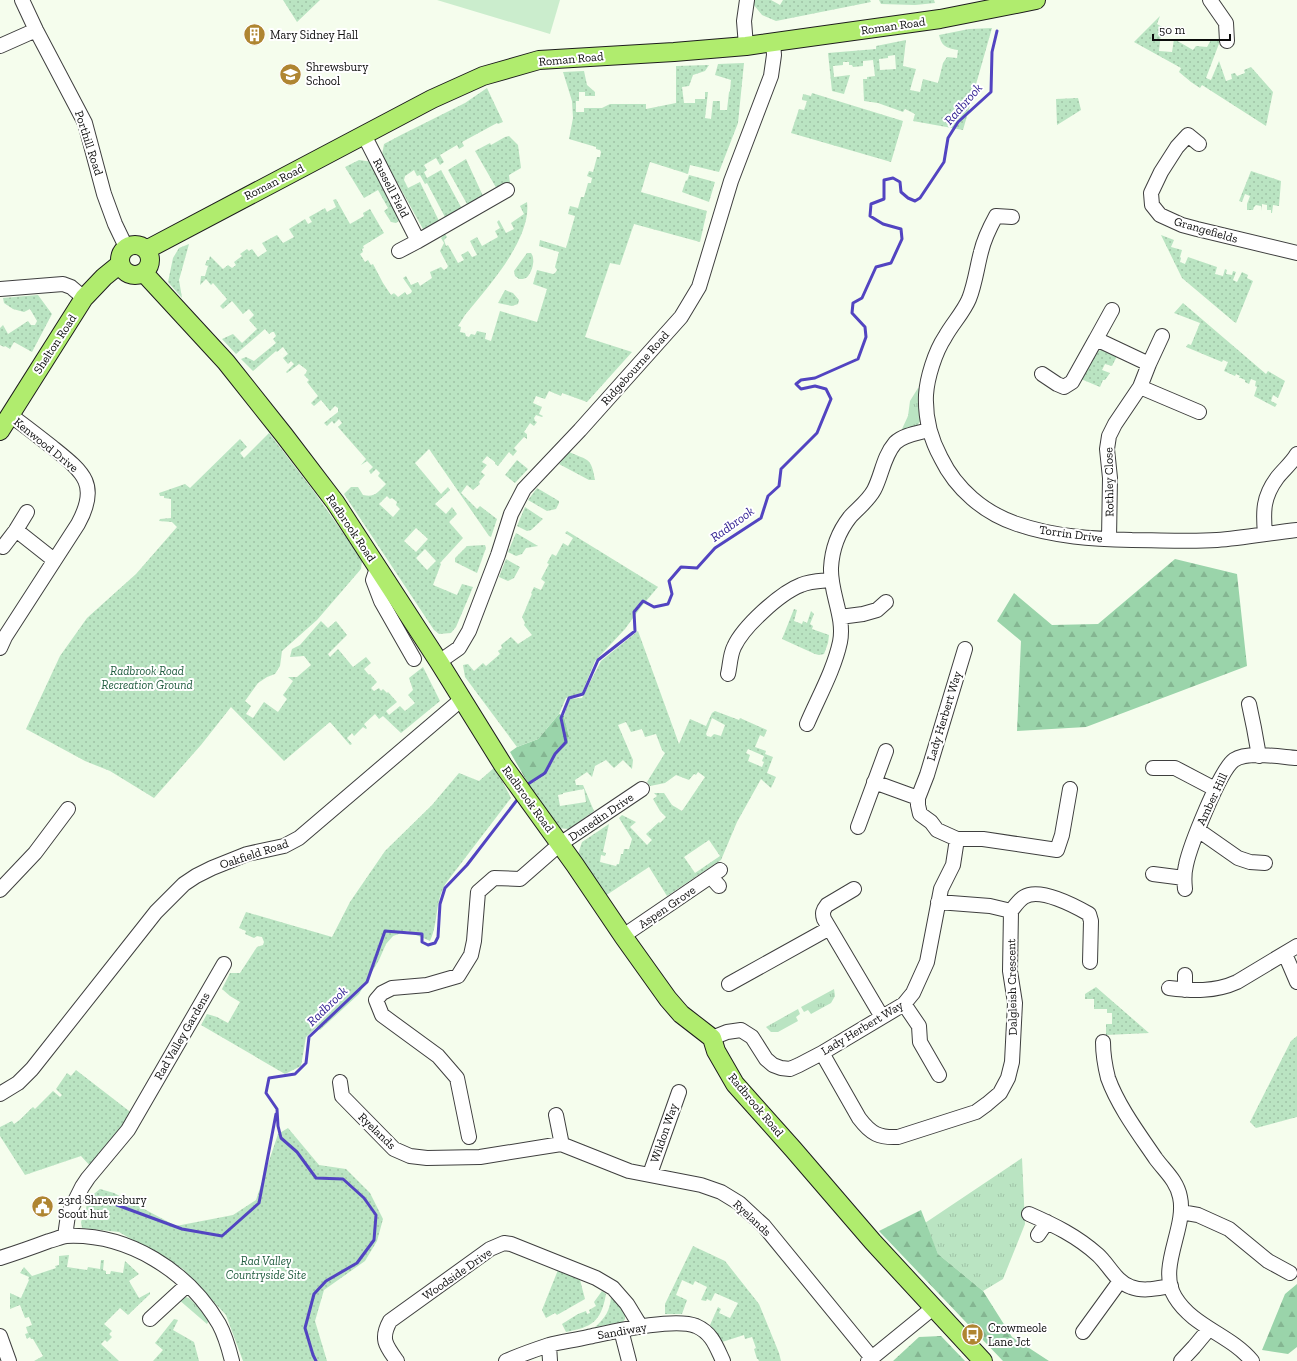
<svg xmlns="http://www.w3.org/2000/svg" width="1297" height="1361" font-family="'Zilla Slab',serif">
	<style>
		.grass { fill: url(#grass-tufts) }
		.forest { fill: url(#forest-firs) }
		.park { fill: url(#park-dots); fill-rule: evenodd }
		.pitch { fill: #cbedcd }
		.lines { fill: none; stroke-linecap: round; stroke-linejoin: round }
		.stream { stroke: #5244c1; stroke-width: 3 }
		.minor-casing { stroke: #3f3f3f; stroke-width: 16 }
		.major-casing { stroke: #1d1d1d; stroke-width: 20 }
		.minor { stroke: #fff; stroke-width: 14 }
		.major { stroke: #b0ec6e; stroke-width: 18 }
		.labels { text-anchor: middle; dominant-baseline: central; stroke-width: 4; stroke-linejoin: round; paint-order: stroke }
		.street-label { font-size: 12px; fill: #0c0c0c; stroke: #fff }
		.poi-label { font-size: 12px; fill: #0c0c0c; stroke: #fff; text-anchor: start }
		.park-label { font-size: 12px; font-style: italic; fill: #235e41; stroke: #fff }
		.water-label { font-size: 13px; font-style: italic; fill: #322192; stroke: #fff }
	</style>
	<defs>
		<pattern id="grass-tufts" width="24" height="20" patternUnits="userSpaceOnUse"><rect width="24" height="20" fill="#bae4c2"/><path d="M3 7l-1-3M5 7V3M7 7l1-3M15 17l-1-3M17 17v-4M19 17l1-3" fill="none" stroke="#9fc2a6"/></pattern>
		<pattern id="forest-firs" width="22" height="20" patternUnits="userSpaceOnUse"><rect width="22" height="20" fill="#9ad4aa"/><path d="M5 1l3.5 6h-7zM16 11l3.5 6h-7z" fill="#84b591"/></pattern>
		<pattern id="park-dots" width="8" height="8" patternUnits="userSpaceOnUse"><rect width="8" height="8" fill="#bae4c2"/><path d="M2 2h.1M6 6h.1" fill="none" stroke="#9fc2a6" stroke-width="1.8" stroke-linecap="round"/></pattern>
	</defs>
	<rect width="100%" height="100%" fill="#f5fded"/>
	<path class="grass" d="M918,388L921,390V420L917,426L905,431L902,429L908,416L910,401Z
		M834,989L835,996L831,1003L811,1014L808,1010L804,1012L801,1007Z
		M798,1009L800,1014L796,1017L798,1021L778,1032H771L766,1027Z
		M1022,1158L1025,1224L1003,1279L983,1291L938,1254L925,1223Z
		M182,1296L189,1298L210,1318L207,1324L178,1299Z"/>
	<path class="forest" d="M1175,559L1237,574L1247,666L1086,727L1017,731L1021,641L997,621L1014,593L1052,625L1098,624Z
		M559,714L564,716L569,736L568,744L556,755L545,775L529,785L510,752L517,747L538,739Z
		M921,1210L938,1254L983,1291L1012,1337L1049,1361H1003L879,1231Z
		M1297,1284V1347L1288,1354L1262,1350L1285,1294Z
		M941,1336L965,1361H893L919,1337Z"/>
	<path class="park" d="M283,0H320L297,22Z
		M754,0H771L780,5L783,0H870L871,2L776,21L762,15L753,4Z
		M879,0H934L935,3L915,5L881,4Z
		M1160,16L1157,24L1164,28L1166,26L1165,34L1161,33L1159,51L1172,52L1174,39L1193,50L1196,46L1207,47L1211,40L1220,41L1206,78L1211,80L1219,61L1226,81L1232,79L1231,74L1235,73L1237,76L1245,73L1244,70L1251,67L1273,92L1266,126L1202,85L1200,88L1191,82L1179,72L1181,68L1134,42Z
		M992,28L963,130L913,121L915,114L905,109L903,112L878,103L864,101L863,79H867V77L875,76L873,60L863,61V66L853,67L852,65H849V62H843V65L833,66L834,77L850,75L844,94L832,91L828,53L876,49V46L906,40L903,66L916,69L910,90L920,92L923,79L938,83L943,63L947,57L957,58L958,50C947,48 942,47 939,35L969,29ZM895,55L896,69L880,70L879,59L888,58V56Z
		M744,63L738,123L719,172L690,165L688,174L650,162L641,192L707,211L700,242L634,224L620,265L610,263L585,337L632,352L587,402L562,393L561,396L549,391L545,399L536,396L533,403L542,407L539,414L543,416L542,417L536,415L534,418L535,421L537,422L534,426L530,423L524,432L527,434V439L524,437L514,448L517,451L513,456L509,452L498,466L495,464V462L487,456L482,462L487,465L481,472L485,475L479,482L480,484L473,490L467,485L461,493L477,509L480,506L497,519L491,537L489,536L429,449L415,463L441,494L448,487L450,490L435,504L446,514L452,507L457,514L449,522L463,538L440,563L441,564L433,585L457,595L462,584L473,587L456,627L451,633L439,634L434,630L344,494L351,487H358L363,495C375,498 378,492 386,484L378,476L380,473L376,469L371,474L369,471L373,467L367,461L361,465L366,459L338,427L342,423L339,419L334,424L332,421L327,426L324,423L338,412V408L335,406L330,411L321,400L314,406L311,403L318,396L307,382L309,380L304,375L306,373L307,370L299,364L287,373L286,372L294,364L291,361L288,364L283,358L288,354L283,347L277,352L276,351L253,371L241,359L246,357L254,361L276,343L273,339L276,336L274,332H272L269,334L265,329L236,354L222,339L233,334L242,343L257,329L249,320L254,315L249,309L243,314L232,301L223,309L220,306L227,299L213,283L211,285L206,279L200,285L201,276H205L208,266L205,265L207,260H209L210,256L223,269L228,265L232,268L236,265L234,262L242,256L240,254L247,249L249,251L252,249L258,257L267,251L262,243L277,235L283,243L294,237L289,229L305,219L308,224L312,222L309,217L325,208L327,212L336,207L333,200L336,199L350,224L364,216L363,213L370,209L384,233L363,246L364,248L362,249L363,252L360,254L365,262L368,260L371,265L373,264L383,283L391,295L394,293L398,297L405,292L407,295L411,293L412,291L403,278L406,276L411,285L418,282L420,286L432,278L430,272L441,267L444,270L447,268L448,266L440,251L444,243L441,238L445,234L447,237L444,240L446,246L448,245L458,263L464,260L461,255L468,251L472,257L477,255L470,241L477,237L482,246L498,237L495,231L500,228L497,222L499,220L506,233L514,229L511,223L524,214L520,206L527,202C532,239 487,288 465,315L458,326L461,327L460,332L465,333L466,336L469,337L471,334L475,335L477,331L486,333L485,339L491,341L500,311L537,322L547,289L533,284L537,270L553,274L555,273L557,270L555,267L559,252L539,246L540,240L566,248L575,216L568,214L570,206L578,208L581,197H584L588,183H591L592,178L587,176L589,171L593,172L597,157H600L601,152L600,150L596,149V147L569,139L573,118L572,101L563,72L584,71L587,85L595,92V96H585V92H579V101H576V112H584V108H602L610,104H646V109L676,103V66L709,65L705,71L693,75L689,86L682,87L684,103H695V99H705V92H708L705,118L711,119L713,101H720V110H727L729,92L730,91L731,80L715,75L718,64ZM387,496L390,499L392,498L397,502L396,505L400,509L393,517L379,504ZM416,528L428,539L416,552L404,541ZM425,549L436,561L427,570L416,558Z
		M487,88L503,122L498,124L497,123L462,142L464,146L459,149L457,145L440,155L444,162L440,165L436,158L424,165L427,170L424,172L427,178L441,170L461,207L462,211L446,219L427,183L425,184L420,175L417,176L414,170L405,176L404,180L408,188L420,182L440,223L428,230L423,229L382,155L384,144L401,135L465,103Z
		M812,93L903,121L891,162L791,133L799,109L804,110L807,101L802,100L803,94L811,96Z
		M1078,98L1081,110L1057,125L1056,99Z
		M509,136L518,145L521,168L509,175L510,185L498,191L475,151L490,143L491,145L505,137Z
		M466,159L483,196L471,205L467,204L448,170Z
		M359,160L373,162L403,218L396,223L391,222L384,211L388,208L378,190L364,198L345,167Z
		M1251,171L1281,181L1279,206L1273,205L1272,213H1271V210H1267V205L1262,204L1261,211V206L1256,205L1254,207L1253,210H1247V204L1250,196L1245,194L1242,202L1239,201Z
		M689,175L715,182L709,202L682,192L686,180L687,181Z
		M1161,235L1174,240L1171,247L1182,250L1180,257L1181,258L1180,262L1185,264L1188,257L1217,267L1215,274L1223,276L1225,269L1227,270L1226,274L1232,275L1233,271L1236,272L1233,280L1237,282L1242,272L1248,275L1247,278L1253,281L1236,323L1233,321L1182,278Z
		M189,244L179,280L182,298L168,282L173,258L179,248Z
		M527,253H531C536,259 532,274 526,278C524,279 521,279 519,279L515,276L514,271Z
		M505,290L513,293L519,300L518,304L512,306L498,303Z
		M38,295L52,314L32,352L14,342L10,349L5,346L4,347L0,345V328L3,325L8,334L28,321L31,325H35L37,321L30,309L24,312L13,309L4,303L3,298Z
		M1183,303L1266,374L1268,371L1285,381L1278,398L1273,395L1271,401L1277,404L1275,407L1254,396L1257,387L1255,386L1256,381L1251,379L1249,384L1245,382V380L1241,378H1239L1240,376L1236,374L1235,376L1224,371L1228,362L1223,360L1222,362L1186,347L1188,344L1191,345L1200,323L1174,313Z
		M1101,350L1117,356L1112,366L1105,364L1102,370L1110,373L1105,380H1103L1100,387L1081,379L1097,351Z
		M269,433L315,493L362,560L361,569L317,620L282,651L280,666L275,674L267,677L258,683L245,701L251,706L246,714L253,718L264,702L278,712L287,699L283,695L293,681L288,677H297L311,665L304,656L290,657L292,649L300,645L321,621L328,628L336,621L347,635L328,654L330,657L338,649L353,667L366,657L371,663L364,669L369,675L370,674L377,682L371,688L374,691L379,688L381,691L383,689L387,693L388,692L397,702L386,711L389,715L400,706L405,711L415,703L408,695L413,690L409,678L423,667L440,701L401,733L383,716L379,719L375,714L364,724L367,728L366,729L363,727L354,736L352,733L347,738L352,744L350,745L330,722L284,761L231,707L201,745L154,798L110,771L85,761L26,729L60,656L87,618L136,574L177,527L172,522L159,521L160,519L171,518V499L164,498V496H160L159,493L185,484L190,488L240,439L247,447L240,453L244,458Z
		M569,452C589,461 591,457 595,480H589L559,464Z
		M517,460L528,469L515,483L505,475Z
		M537,488L559,501V503L556,509L547,511L528,500Z
		M525,507L543,519L531,530L527,531L517,526Z
		M567,531L658,587L641,607L625,629L595,661L582,693L566,698L559,714L538,739L517,747L465,677L463,665L468,664L474,671L483,663L486,666L500,654L498,651L502,648L501,645L511,637L518,644L532,635L524,625L525,623L522,617C526,609 528,602 532,594L531,593L534,587L541,590L545,582L541,579L549,564L547,563L552,554L556,556L563,543L568,546L573,538L565,533Z
		M516,533L538,546L526,548L522,554L516,556L508,552Z
		M485,545L486,548L477,573L455,562V558L467,546Z
		M506,559L520,567L514,578L508,581L499,577Z
		M794,609L797,610L794,621L802,624L803,621L807,623L811,611L814,614L810,624L813,626L812,629L829,635L828,643L824,654L819,655L815,654L782,639Z
		M638,631L679,744L690,719L706,726L712,713L715,711L739,720L740,718L767,730L764,737L760,735L755,747L766,751L765,754L773,757L767,773L776,777L771,788L761,779L737,822L721,860L667,896L649,867L605,896L578,854L582,842L609,824L603,852L606,853L605,856L601,855L600,862L616,866L617,864H619L621,854H623L624,849H629L632,839L619,818L622,815L636,822L630,827L647,845L652,840L646,834L659,822L660,823L666,817L660,811L653,799L657,796L654,793H664L672,805L682,811L705,777L698,772L696,775L694,774L689,780L676,775L665,783L650,786L647,782L665,753L662,750L656,734L645,737L642,729L631,732L626,722L618,725L633,760L632,769L623,760L614,768L606,760L595,766L592,777L587,772L575,780L576,785H583L594,811L569,829L556,828L529,785L545,775L556,755L568,744L569,736L564,716L569,699L582,698L601,661ZM712,718L725,725L721,736L714,734L711,737L707,736L706,734ZM748,749L764,756L762,761L764,762L762,767L748,761L750,755L746,753ZM584,789L586,802L560,806L558,795L563,794V793ZM709,840L720,856L695,873L684,857Z
		M495,767L511,798L446,883C434,903 439,922 430,941L407,931L393,936L386,944L379,960L359,994L320,1030L317,1027L306,1037L301,1066L285,1074L201,1025L207,1014L217,1017L228,1023L240,1002L230,996L222,989L230,973H240L257,947L263,945L264,942L262,937L257,936L254,938L245,934L246,931L239,928L246,912L332,937L350,902L385,851L432,805L459,773L479,781Z
		M1096,987L1149,1033L1106,1035V1024H1112V1013H1107V1009H1094V999H1085V994Z
		M1297,1036V1117L1256,1128L1250,1122L1291,1041Z
		M76,1070L133,1114L93,1169L81,1156L25,1175L0,1136V1127L12,1121L14,1124C21,1120 26,1113 33,1107L35,1109L53,1091L60,1097L62,1095L56,1089L67,1073L71,1076Z
		M288,1128L319,1165L346,1169L370,1193L383,1219L377,1241L365,1261L324,1290L315,1321L327,1361H243L226,1315L183,1269L119,1232L82,1228L81,1222L90,1197L100,1189L114,1193L176,1226L233,1215L256,1200L278,1134Z
		M693,1246L725,1261L759,1304L779,1353L781,1361H759L758,1359H757L754,1349L756,1348L752,1337L745,1339L744,1335L722,1342L710,1325L718,1307L721,1309L719,1313L730,1318L738,1303L715,1293L711,1301L707,1299L706,1301L701,1300L707,1287L695,1281L693,1285L682,1280L676,1295L687,1300L682,1314H665V1304Z
		M69,1255L67,1267L87,1270L88,1267L100,1269L101,1260H104L103,1270L106,1271V1274H110L111,1271L123,1273L125,1261L139,1274L129,1281L139,1298L150,1292V1294L128,1315L120,1308L104,1324L112,1331L109,1334L112,1337L107,1342L105,1340L101,1344L119,1361H34L43,1356L33,1339H31L30,1337L27,1339L25,1334L28,1333L26,1327L32,1325L29,1317L25,1318L20,1305L10,1309V1293L21,1298L29,1280L28,1279L29,1277L20,1273L24,1267L32,1276L56,1268L55,1266L59,1265V1256Z
		M558,1270L580,1280L585,1299L557,1315L555,1313L546,1318L542,1310Z
		M602,1291L606,1294C601,1322 592,1327 566,1332L562,1324L578,1314L586,1311L587,1314L590,1313L589,1310L596,1306L594,1302Z
		M611,1297L625,1313V1319L623,1322L595,1327C605,1318 610,1311 611,1297Z
		M174,1319L178,1320L173,1330L194,1342L199,1361H153L163,1350L155,1343Z"/>
	<path class="pitch" d="M437,0H560L550,34Z"/>
	<g class="lines">
		<path class="stream" d="M528,784L545,773L555,754L566,742L561,718L569,698L583,694L598,660L635,631L634,612L643,601L654,607L668,604L672,594L669,581L681,567L697,568L715,548L761,518L768,496L779,486L781,469L817,433L831,399L826,389L815,386L801,389L796,384L801,380L815,378L858,359L866,337L865,327L852,313L853,303L862,298L876,267L891,263L902,239L901,229L883,224L870,216L871,204L884,199V180L893,178L900,182L901,192L908,198L915,201L920,198L944,162L948,138L958,122L991,92L992,52L997,31
			M98,1198L182,1229L222,1236L259,1203L276,1114
			M316,1361L313,1355L305,1328L314,1294L326,1281L357,1263L374,1240L376,1215L364,1198L343,1179L316,1178L297,1152L281,1138L278,1126L277,1109L266,1093L269,1078L295,1074L306,1063L309,1037L367,982L385,931L422,934V942L428,945L435,943L438,937L440,904L445,888L467,865L517,800"/>
		<defs>
			<path id="minor" d="M22,0L36,30L85,123L104,194L115,224L126,247
				M1210,0L1226,23L1227,41
				M0,46L36,30
				M746,46L744,21L747,0
				M364,135L418,241L507,190
				M1199,144L1188,135L1177,147L1161,172L1151,193L1152,205L1160,215L1182,225L1197,229L1297,253
				M1012,217L996,216C990,227 984,239 981,252C977,267 975,284 969,299C963,313 952,324 945,337C935,352 927,378 926,395C925,418 930,438 941,458C956,489 984,513 1017,524C1054,537 1094,539 1132,540C1160,540 1189,542 1217,540C1243,538 1270,533 1297,530
				M399,251L418,241
				M0,289L63,284L71,287L84,298
				M1149,364L1162,336
				M1042,374L1057,384L1064,387L1072,382L1096,339
				M1140,387L1199,412
				M16,530L27,512
				M1265,534C1263,511 1263,497 1277,478C1283,470 1292,463 1297,454
				M1109,539L1110,478L1107,449L1109,436L1115,424L1140,387L1149,364L1096,339L1112,310
				M3,547L16,530L54,560
				M377,568L373,580L381,601L414,659
				M840,617L863,614L877,610L886,602
				M0,648L5,637L78,524C100,484 83,472 52,447C38,436 24,425 10,415
				M439,662L459,648L469,631L498,555L511,514L524,489L580,430L681,317L699,287L731,181L771,76L774,55L773,42
				M728,674C730,666 730,655 734,647C743,627 780,593 801,585C810,581 821,581 831,580
				M1249,704L1254,728L1259,756
				M807,724C818,698 834,670 840,642C845,617 830,593 831,568C832,549 839,531 850,517C858,508 868,501 874,490C882,475 883,457 895,443C903,435 918,433 929,430
				M1153,768H1175L1215,789
				M874,782L918,798
				M858,827L886,751
				M1198,830L1238,858L1250,862L1265,863
				M957,839H983L1057,850L1062,835L1070,789
				M1153,874L1184,878
				M711,877L719,886
				M854,889L827,905C823,910 822,913 824,919L882,1017
				M1185,889C1184,880 1184,873 1186,865C1190,846 1220,770 1234,760C1248,751 1281,757 1297,758
				M0,890L35,853L68,809
				M1011,911C1015,906 1019,900 1024,897C1040,887 1075,906 1089,914L1091,921L1090,962
				M623,936L720,870
				M1285,954L1297,982
				M729,984L828,929
				M1169,988C1192,991 1215,992 1237,982L1297,946
				M1185,990V975
				M904,1004L919,1026L920,1042L939,1075
				M712,1038L727,1032L741,1030L752,1037L766,1059L773,1065L781,1068L790,1069L799,1065L822,1053L904,1004L913,993L927,962L941,889L953,865L957,839L937,830L931,822L920,814L918,805V798L927,775L965,649
				M1103,1042C1103,1054 1105,1066 1108,1078C1118,1106 1139,1134 1156,1159C1165,1171 1177,1181 1180,1197C1187,1228 1157,1267 1175,1297C1193,1327 1231,1335 1252,1361
				M822,1053L859,1118C871,1134 879,1138 898,1137L976,1112L987,1104L1000,1093L1008,1078L1012,1062L1015,1003L1010,971L1011,911L990,906L938,902
				M340,1082L342,1096L394,1149L410,1156L427,1158L480,1157L561,1144L629,1171L701,1185L721,1192L739,1203L764,1226L872,1358
				M0,1094L18,1083L32,1069L156,912L184,884L196,876L212,868L247,854L284,846L299,838L462,699
				M556,1115L561,1140V1144
				M469,1137L457,1078L438,1056L382,1015L376,1000L382,993L392,988L427,985L458,976L471,955L474,941L478,892L494,878L520,879L560,844L642,789
				M650,1174L679,1092
				M1181,1212L1198,1215L1229,1229L1268,1261L1290,1273
				M1029,1214C1054,1225 1077,1236 1098,1255C1109,1265 1116,1282 1131,1287C1144,1292 1158,1288 1171,1286
				M1038,1235L1047,1222
				M65,1236L68,1215L82,1187L88,1178L128,1130L224,964
				M0,1258C16,1253 33,1247 49,1241C54,1240 60,1237 66,1236C128,1233 188,1271 219,1324C225,1335 229,1349 232,1361
				M150,1319L187,1285
				M621,1330L629,1361
				M1083,1332L1120,1281
				M0,1336L9,1361
				M549,1345L550,1361
				M397,1361C386,1346 380,1339 390,1321L490,1249L504,1243L511,1244L596,1278L613,1288L627,1304L641,1327
				M506,1361C520,1355 534,1350 549,1345C561,1342 575,1340 588,1337C612,1332 674,1317 696,1326C712,1333 716,1346 723,1361
				M868,1361L933,1308
				M1181,1361L1194,1347L1209,1329"/>
			<path id="major" d="M120 260a15 15 0 1 1 30 0a15 15 0 1 1-30 0Z
				M146,250L432,99L483,76L539,60L674,52L746,46L940,19L1036,0
				M144,273L226,362L284,435L335,502L439,662L503,765L575,865L623,936L668,999L681,1014L712,1038L716,1051L735,1084L793,1149L873,1242L983,1361
				M0,431L84,298L104,277L120,264"/>
		</defs>
		<use href="#minor" class="minor-casing"/>
		<use href="#major" class="major-casing"/>
		<use href="#minor" class="minor"/>
		<use href="#major" class="major"/>
	</g>
	<defs>
		<symbol id="building-disc" viewBox="-11 -11 22 22"><circle r="9.5" fill="#af8531" stroke="#fff"/><path d="M-4-6H4V6H1V3H-1V6H-4ZM-2.5-4.3h1.7v1.8h-1.7ZM.8-4.3h1.7v1.8H.8ZM-2.5-1h1.7V.8h-1.7ZM.8-1h1.7V.8H.8Z" fill="#fff"/></symbol>
		<symbol id="school-disc" viewBox="-11 -11 22 22"><circle r="9.5" fill="#af8531" stroke="#fff"/><path d="M0-5L7-2L0 1L-7-2ZM-4 1L0 2.5L4 1V4Q0 6-4 4Z" fill="#fff"/></symbol>
		<symbol id="civic-disc" viewBox="-11 -11 22 22"><circle r="9.5" fill="#af8531" stroke="#fff"/><path d="M-.6-6.5H3V-4.5H.6V-3L4-1V1h2V6H-6V1h2V-1L-.6-3ZM-1.2 2.5V6h2.4V2.5Z" fill="#fff"/></symbol>
		<symbol id="bus-disc" viewBox="-11 -11 22 22"><circle r="9.5" fill="#af8531" stroke="#fff"/><path d="M-5-6H5V4H4V6H2V4H-2V6H-4V4H-5ZM-3.5-4V0h7V-4ZM-3.5 1.2v1.5H-2V1.2ZM2 1.2v1.5H3.5V1.2Z" fill="#fff"/></symbol>
	</defs>
	<g fill-rule="evenodd">
		<use href="#building-disc" x="242" y="22" width="25" height="25"/>
		<use href="#school-disc" x="278" y="62" width="25" height="25"/>
		<use href="#civic-disc" x="30" y="1194" width="25" height="25"/>
		<use href="#bus-disc" x="960" y="1322" width="25" height="25"/>
	</g>
	<g class="labels">
		<g class="street-label">
			<text transform="translate(893 26) rotate(-8)">Roman Road</text>
			<text transform="translate(571 59) rotate(-5)">Roman Road</text>
			<text transform="translate(89 143) rotate(72)">Porthill Road</text>
			<text transform="translate(274 182) rotate(-27)">Roman Road</text>
			<text transform="translate(391 188) rotate(63)">Russell Field</text>
			<text transform="translate(1206 230) rotate(16)">Grangefields</text>
			<text transform="translate(55 344) rotate(-57)">Shelton Road</text>
			<text transform="translate(635 368) rotate(-48)">Ridgebourne Road</text>
			<text transform="translate(46 445) rotate(39)">Kenwood Drive</text>
			<text transform="translate(1109 482) rotate(-91)">Rothley Close</text>
			<text transform="translate(351 528) rotate(56)">Radbrook Road</text>
			<text transform="translate(1071 534) rotate(8)">Torrin Drive</text>
			<text transform="translate(944 716) rotate(-73)">Lady Herbert Way</text>
			<text transform="translate(528 799) rotate(54)">Radbrook Road</text>
			<text transform="translate(1212 799) rotate(-65)">Amber Hill</text>
			<text transform="translate(601 817) rotate(-34)">Dunedin Drive</text>
			<text transform="translate(254 854) rotate(-18)">Oakfield Road</text>
			<text transform="translate(667 907) rotate(-34)">Aspen Grove</text>
			<text transform="translate(1012 987) rotate(-91)">Dalgleish Crescent</text>
			<text transform="translate(862 1028) rotate(-31)">Lady Herbert Way</text>
			<text transform="translate(182 1036) rotate(-60)">Rad Valley Gardens</text>
			<text transform="translate(756 1105) rotate(50)">Radbrook Road</text>
			<text transform="translate(377 1131) rotate(44)">Ryelands</text>
			<text transform="translate(664 1133) rotate(-71)">Wildon Way</text>
			<text transform="translate(752 1218) rotate(43)">Ryelands</text>
			<text transform="translate(457 1274) rotate(-35)">Woodside Drive</text>
			<text transform="translate(622 1331) rotate(-10)">Sandiway</text>
		</g>
		<g class="poi-label">
			<text x="270" y="35">Mary Sidney Hall</text>
			<text x="306" y="67">Shrewsbury<tspan x="306" dy="14">School</tspan></text>
			<text x="58" y="1200">23rd Shrewsbury<tspan x="58" dy="14">Scout hut</tspan></text>
			<text x="988" y="1328">Crowmeole<tspan x="988" dy="14">Lane Jct</tspan></text>
		</g>
		<g class="park-label">
			<text x="147" y="671">Radbrook Road<tspan x="147" dy="14">Recreation Ground</tspan></text>
			<text x="266" y="1261">Rad Valley<tspan x="266" dy="14">Countryside Site</tspan></text>
		</g>
		<g class="water-label">
			<text transform="translate(963 104) rotate(-49)">Radbrook</text>
			<text transform="translate(732 524) rotate(-36)">Radbrook</text>
			<text transform="translate(327 1006) rotate(-44)">Radbrook</text>
		</g>
	</g>
	<path d="M1153 34v6h77v-6" fill="none" stroke="#0c0c0c" stroke-width="2"/>
	<text x="1159" y="34" font-size="12" fill="#0c0c0c" stroke="#ffffff" stroke-width="3" paint-order="stroke">50 m</text>
</svg>
